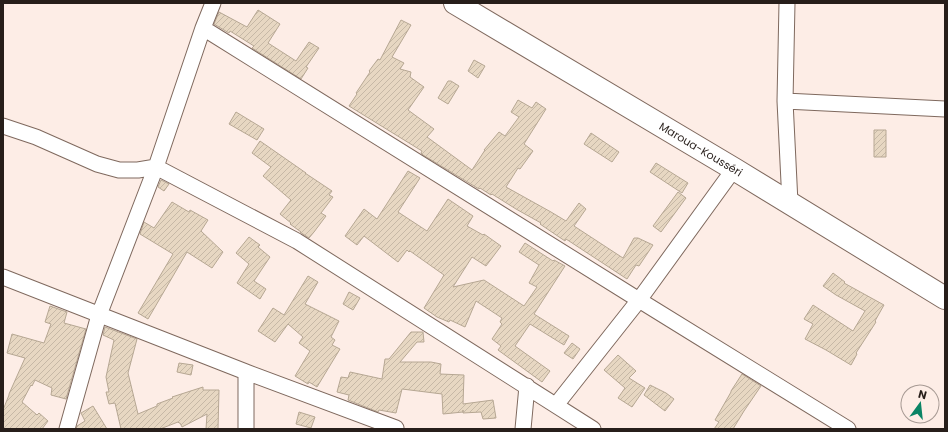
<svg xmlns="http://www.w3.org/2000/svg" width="948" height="432" font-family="Poppins,sans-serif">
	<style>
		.building { fill: url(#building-hatch); stroke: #b6a793 }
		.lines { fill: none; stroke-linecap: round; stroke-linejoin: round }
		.minor-casing { stroke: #7f695e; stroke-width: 17 }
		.highway-casing { stroke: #7f695e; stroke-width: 24 }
		.minor { stroke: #fff; stroke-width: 15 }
		.highway { stroke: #fff; stroke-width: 22 }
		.labels { text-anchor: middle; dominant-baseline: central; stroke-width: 3; stroke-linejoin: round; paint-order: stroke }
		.street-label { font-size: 11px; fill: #271e1a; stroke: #fdede6 }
	</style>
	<defs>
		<pattern id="building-hatch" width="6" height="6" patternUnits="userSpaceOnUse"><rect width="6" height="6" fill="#e7d7c2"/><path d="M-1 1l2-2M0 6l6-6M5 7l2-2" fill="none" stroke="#c6b8a6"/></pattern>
	</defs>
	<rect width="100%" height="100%" fill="#fdede6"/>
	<path class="building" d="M258,10L280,24L268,43L296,61L309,42L319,48L306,67L308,68L301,79L252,48L254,46L230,31L229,33L214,24L219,12L247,27Z
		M401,20L411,25L392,57L404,63L400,69L411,72L410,77L424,87L408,110L434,129L427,137L472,170L485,150H484L499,132L505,136L519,117L511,112L518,100L532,108L536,102L546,109L524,144L533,151L520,169L518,168L506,187L551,212L566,221L579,203L586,209L574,226L623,258L634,238H638L653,245L639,266L636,265L627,279L566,239L565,241L540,224L541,223L516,209L492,194L491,195L480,188L479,189L423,155L421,153L422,151L349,106L357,94L356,93L370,72L369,71L378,59L380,60Z
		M474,60L485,66L478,78L468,71Z
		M448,81H451L459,86L448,104L438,98Z
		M236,112L264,129L257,140L229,124Z
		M874,130H886V157H874Z
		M591,133L619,152L612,162L584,144Z
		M260,141L306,173H305L332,191L329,195L333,197L321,213L326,216L314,232L309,238L300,232H301L290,224L291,223L280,214L291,200L263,176L271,167L252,153Z
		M656,163L688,183L682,193L650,172Z
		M408,171L420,178L398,212L427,231L448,199L473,216L467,226L483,235L484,234L501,246L486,266L472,257L453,287L484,280L524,306L537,287L529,283L539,265L519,252L525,243L553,261L554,260L565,266L534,314L569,336L564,345L530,324L515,346L550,371L542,382L498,350L501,346L492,339L502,324L500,322L502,318L476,301L465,327L450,320L449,322L437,317L424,308L444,275L410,251L409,252L407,250L398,262L364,236L357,245L345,236L364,209L377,219Z
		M161,180L169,184L164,191L158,187Z
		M678,192L686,198L661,232L653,226Z
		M172,202L189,212L190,210L208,220L201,231L223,252L212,268L187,252L148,319L138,313L173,254L140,234L144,222L154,228Z
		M249,237L260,245L258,247L270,257L254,281L266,289L260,299L237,283L249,264L236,253Z
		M833,273L845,282L844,283L884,305L875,321L876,322L856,353L857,354L851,365L826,350L805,339L813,324L804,319L813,305L853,331L865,311L836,295L823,286Z
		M308,276L318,282L305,304L339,321L331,337L335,340L332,345L340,349L317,387L309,382L308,384L295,376L310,351L299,343L303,337L288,324L275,342L258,331L273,308L284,315Z
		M349,292L360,298L353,310L343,304Z
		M50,306L67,312L64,323L86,329L66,399L51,395L52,388L35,380L32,386L31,385L22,402L37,415L39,413L48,421L42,429H3V410L9,395V394L25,358L7,353L12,334L44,343L51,324L45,322Z
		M105,327L137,339L128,373L138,414L157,406V404L173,398L172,397L203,387V390H219L218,429H206L207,414L182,427L180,423H179L178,422L160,429H121L115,403L109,404L106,392H109L106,377L114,340L103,335Z
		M423,332L424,342H417L400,362H431L441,364L440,374L464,375L463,404L493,400L496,418L483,419L481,412L463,413V410V412L443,414L442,394L402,389L396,413L379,410L378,412L348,400L349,395L337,392L341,377L348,378L350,372L382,379L385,359H389L411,332Z
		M572,343L580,349L573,359L564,353Z
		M618,355L636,371L629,378L645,388L632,407L618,398L625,388L604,370Z
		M179,363L193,365L191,375L177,372Z
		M742,374L761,386L744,411L733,429H714L719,422L715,420L731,392V391Z
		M650,385L666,393L674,399L665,411L644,395Z
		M93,406L107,429H76L77,426L85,421L81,413Z
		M299,412L315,417L311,428L296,424Z"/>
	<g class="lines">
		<defs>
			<path id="minor" d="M787,3L785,101L790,203
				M203,28L639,300L848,429
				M785,101L945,109
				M3,126L36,137L97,164L119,170H138L156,167L297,241L593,429
				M3,277L246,372V429
				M246,372L396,428
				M556,405L639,300L734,169
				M67,429L99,315L156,167L203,28L213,3
				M523,429L527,386"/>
			<g id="highway">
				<path id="s1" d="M455,3L734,169L945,298"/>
			</g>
		</defs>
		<use href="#minor" class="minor-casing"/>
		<use href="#highway" class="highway-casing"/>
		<use href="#minor" class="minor"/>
		<use href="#highway" class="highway"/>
	</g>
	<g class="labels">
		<g class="street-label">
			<text stroke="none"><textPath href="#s1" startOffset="286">Maroua-Kousséri</textPath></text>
		</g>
	</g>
	<rect width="948" height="432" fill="none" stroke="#271e1a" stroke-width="8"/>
	<g transform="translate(920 404) rotate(15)"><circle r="19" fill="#fdede6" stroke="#a79a94"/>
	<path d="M0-3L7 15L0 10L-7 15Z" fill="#0a8465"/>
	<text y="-6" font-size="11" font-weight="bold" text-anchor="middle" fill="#271e1a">N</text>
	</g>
</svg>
